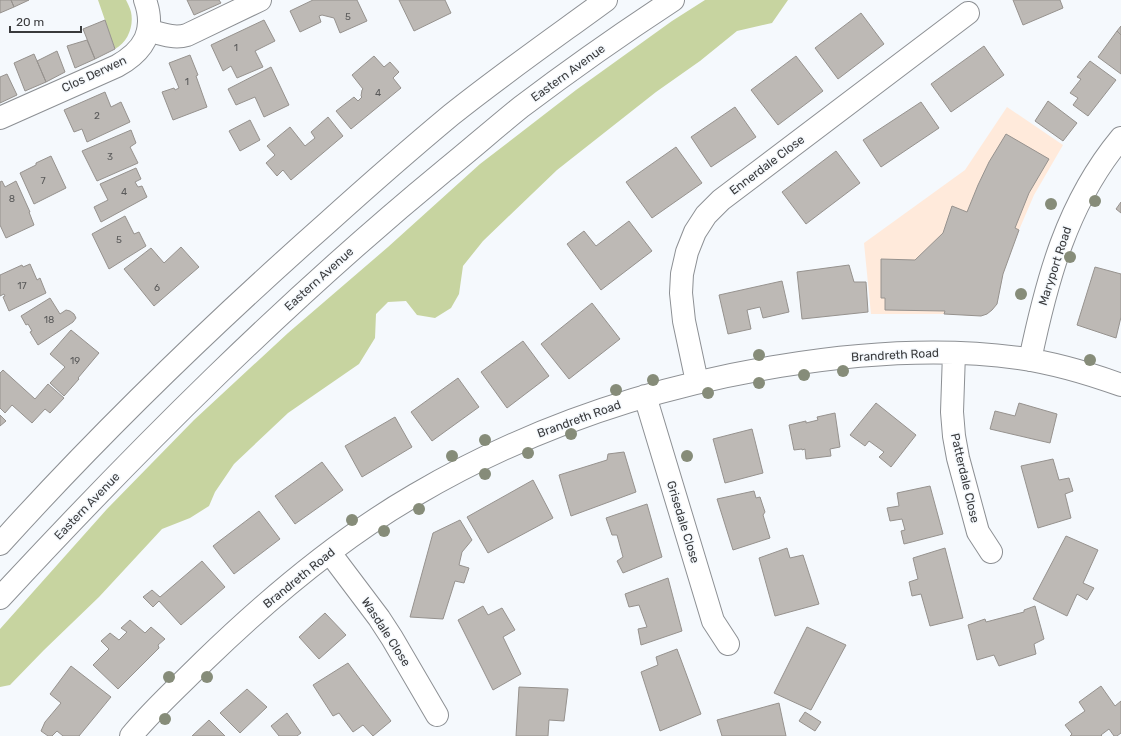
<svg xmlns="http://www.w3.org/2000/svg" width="1121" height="736" font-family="Rubik,sans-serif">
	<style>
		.commercial { fill: #ffeadb }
		.green { fill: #c7d4a0 }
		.building { fill: #bdb9b5; stroke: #96928e }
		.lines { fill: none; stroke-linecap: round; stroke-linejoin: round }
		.minor-casing { stroke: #8d9094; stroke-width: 24 }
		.trunk-casing { stroke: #8d9094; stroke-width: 24 }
		.minor { stroke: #fff; stroke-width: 22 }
		.trunk { stroke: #fff; stroke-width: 22 }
		.tree { fill: #868c79 }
		.labels { text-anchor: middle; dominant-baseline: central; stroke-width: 3; stroke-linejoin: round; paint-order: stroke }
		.number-label { font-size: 10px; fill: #5a5a5a }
		.street-label { font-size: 12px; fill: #393a3c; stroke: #f5f9fd }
	</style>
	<rect width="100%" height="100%" fill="#f5f9fd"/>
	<path class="commercial" d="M1007,107L1063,145L1034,195L1019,230L1003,274L997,304L992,310L987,314L981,316L944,314H871L864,243L965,170Z"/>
	<path class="green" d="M98,0H126C128,4 130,8 131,12C134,26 128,42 115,49Z
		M705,0H788L772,23L737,31L700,61L656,92L557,170L483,241L463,266L459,294L451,308L435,318L417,315L406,301L388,302L376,314L375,338L359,364L288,413L234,464L215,492L209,506L190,518L162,529L99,597L44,650L10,685L0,687V629L107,509L194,420L288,333L388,247L480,164L576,90L672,21Z"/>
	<path class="building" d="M0,0H11L14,7L0,13Z
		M11,0H29L14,7Z
		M187,0H219L221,3L194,15Z
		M313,0H357L367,21L340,33L334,18L322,15L319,16L321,22L300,32L290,11Z
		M399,0H445L451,13L414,31Z
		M1013,0H1060L1063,8L1023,25Z
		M861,13L884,44L838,79L815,48Z
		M105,20L115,49L95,59L83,29Z
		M264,20L275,41L255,51L263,67L237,78L231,66L223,71L211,45Z
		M1121,26V35L1117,31Z
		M1117,31L1121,35V74L1098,57Z
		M87,40L95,59L75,68L67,46Z
		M984,46L1004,75L951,112L931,84Z
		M57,51L65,72L46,82L37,61Z
		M34,54L46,82L25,91L14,63Z
		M190,55L198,75L196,76L207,107L173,120L162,92L174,88L175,90L179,88L169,63Z
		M374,56L384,67L390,62L399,72L393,78L401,88L351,129L336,111L354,97L358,101L362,97L361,96L362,90L363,89L352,75Z
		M796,56L823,91L778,125L751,90Z
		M1090,61L1116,80L1088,116L1073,105L1078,98L1070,93L1081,79L1077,77Z
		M271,67L289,105L264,117L255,97L236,105L228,89Z
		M7,74L17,95L0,103V77Z
		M105,92L111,107L121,102L130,122L87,142L82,129L74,132L64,110Z
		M1048,101L1077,123L1063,141L1035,121Z
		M921,102L939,128L881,167L863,140Z
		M735,107L756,137L711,167L691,137Z
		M328,117L343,136L291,180L283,170L277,176L266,163L275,155L267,146L290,127L305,146L315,138L311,132Z
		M250,120L260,140L240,151L229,131Z
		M131,130L136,143L130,147L138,163L97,181L82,151Z
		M1006,134L1049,159L1029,193L1015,228L1019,230L1003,274L997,304L992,310L987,314L981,316L944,314L945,311L885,310V298H881V259L915,260L943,233L952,206L967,212L978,185L989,162Z
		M676,147L702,183L652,218L626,182Z
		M836,151L860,183L806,224L782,192Z
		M51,156L66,188L34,204L20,173L36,165V163Z
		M136,168L141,179L135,182L138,187L142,186L147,197L101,222L94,207L108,200L100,184Z
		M2,181L5,187L16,181L30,212H29L34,225L6,238L0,225V182Z
		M1121,202V213L1116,209Z
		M125,216L134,234L139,232L146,246L109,269L92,234Z
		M629,221L652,251L601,290L567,244L584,231L596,246Z
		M181,247L199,267L154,306L124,269L151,248L164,263Z
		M30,264L37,280L40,278L46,293L9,311L3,297L5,296L4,294L0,296V275L22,265L23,267Z
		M849,265L854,282H866L868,312L802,319L797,272Z
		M1095,267L1121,274V317L1116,338L1077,325Z
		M782,281L789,312L763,318L760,307L747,310L751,329L728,334L719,295Z
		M50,298L60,314L66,310L70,311L74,314L76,318L73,322L67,326L38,345L30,332L32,331L28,324L26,325L21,316Z
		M592,303L620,339L569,379L541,344Z
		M71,330L99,353L78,378L79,379L64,396L50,383L65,367L50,354Z
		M523,341L549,376L507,408L481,372Z
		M3,370L35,399L48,384L64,398L50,413L45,409L32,423L12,405L5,413L0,408V373Z
		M458,378L479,407L432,441L411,412Z
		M876,403L916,435L891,467L879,457L884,452L869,441L865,446L850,435Z
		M1019,403L1057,414L1050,443L990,429L995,411L1015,416Z
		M835,413L840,447L830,449L831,456L806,459L805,449L802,450V449L794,450L789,425L806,421V423L818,420L817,417Z
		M0,415L6,421L0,426Z
		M395,417L412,447L362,477L345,446Z
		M752,429L763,473L725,483L713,439Z
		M624,452L636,492L571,516L559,475L607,460L608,454Z
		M1053,459L1059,480L1069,478L1073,491L1065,494L1071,518L1038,528L1021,466Z
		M322,462L343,490L295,524L275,496Z
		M533,480L553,518L488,553L467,517Z
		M930,486L943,534L904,544L901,531L905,530L902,519L890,521L887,508L899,506L897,493Z
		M754,491L756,498L760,497L765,512L763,515L770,538L733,550L717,499Z
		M647,504L662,557L623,573L617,561L623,557L617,535H612L606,518Z
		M259,511L280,539L234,574L213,546Z
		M460,520L472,540L462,552L459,565L469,568L464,583L455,581L443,619L410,617L433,533Z
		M1066,536L1098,550L1083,583L1094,588L1087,600L1077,594L1067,616L1033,599Z
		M787,548L790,558L803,555L819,604L775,616L759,558Z
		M945,548L963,618L930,626L921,594L912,596L909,582L918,579L913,558Z
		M202,561L225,587L181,625L159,601L153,607L143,597L152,590L160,597Z
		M668,578L682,631L641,645L638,629L647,627L639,605L629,607L625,594Z
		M483,606L488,615L502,608L515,630L503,637L521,674L493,690L458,620Z
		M1035,606L1044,639L1034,644L1036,654L999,666L994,655L977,660L968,625L985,619L986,622L1024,612V610Z
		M325,613L346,635L319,659L299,637Z
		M130,620L145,633L151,627L165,639L158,645L159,648L118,689L93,665L109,649L101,641L110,633L119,640L127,632L121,628Z
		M807,627L846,645L811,710L774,693Z
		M677,649L701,714L660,731L641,672L658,665L656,657Z
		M348,663L391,721L373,736L363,725L353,732L339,713L333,716L313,685Z
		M71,666L111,697L79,736H63L57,731L52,736H48L41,731L45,722L61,703L50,694Z
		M1101,686L1115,706L1121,701V733L1117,736H1114L1109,729L1101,735L1102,736H1070L1072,734L1065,725L1085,711L1079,702Z
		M519,687L568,689L564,721L549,720L548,736H516Z
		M247,689L267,707L240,733L220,713Z
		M779,703L786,736H722L717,720Z
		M805,712L821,722L815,731L799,721Z
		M287,713L301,733L297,736H279L271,726Z
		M209,720L225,736H192Z"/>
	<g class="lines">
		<defs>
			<path id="minor" d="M148,30C162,34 174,39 187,35L260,0
				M0,118L117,66C144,51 156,31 145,0
				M954,353L952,412L954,436L958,458L978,532L991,552
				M1030,360C1047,279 1067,203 1121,138
				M697,382L684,321L681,293L682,274L687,252L695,232L706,215L721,200L968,13
				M645,396L713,621L728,644
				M330,553L379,618L392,638L437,715
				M131,736C153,709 180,685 205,660C268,599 339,539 415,495C527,429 652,387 780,366C859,353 939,347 1019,358C1053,363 1088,373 1121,385"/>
			<path id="trunk" d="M0,544C103,430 213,324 327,223C368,186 409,150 451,115C501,75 554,38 606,0
				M0,598C140,447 285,302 444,171C470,150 495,128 521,107C570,70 621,34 673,0"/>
		</defs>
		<use href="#minor" class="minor-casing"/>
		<use href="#trunk" class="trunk-casing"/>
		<use href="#minor" class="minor"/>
		<use href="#trunk" class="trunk"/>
	</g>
	<g class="tree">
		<circle cx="1095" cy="201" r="6"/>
		<circle cx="1051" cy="204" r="6"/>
		<circle cx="1070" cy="257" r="6"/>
		<circle cx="1021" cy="294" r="6"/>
		<circle cx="759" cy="355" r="6"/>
		<circle cx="1090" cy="360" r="6"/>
		<circle cx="843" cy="371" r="6"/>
		<circle cx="804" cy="375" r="6"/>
		<circle cx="653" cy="380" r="6"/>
		<circle cx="759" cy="383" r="6"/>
		<circle cx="616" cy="390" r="6"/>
		<circle cx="708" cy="393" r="6"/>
		<circle cx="571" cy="434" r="6"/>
		<circle cx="485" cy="440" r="6"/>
		<circle cx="528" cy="453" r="6"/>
		<circle cx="452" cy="456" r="6"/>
		<circle cx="687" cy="456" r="6"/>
		<circle cx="485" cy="474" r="6"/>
		<circle cx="419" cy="509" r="6"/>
		<circle cx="352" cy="520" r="6"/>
		<circle cx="384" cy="531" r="6"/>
		<circle cx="169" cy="677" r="6"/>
		<circle cx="207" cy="677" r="6"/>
		<circle cx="165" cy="719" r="6"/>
	</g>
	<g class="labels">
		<g class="number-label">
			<text x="348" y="17">5</text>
			<text x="236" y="48">1</text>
			<text x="187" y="82">1</text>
			<text x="378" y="93">4</text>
			<text x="97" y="116">2</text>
			<text x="110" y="157">3</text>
			<text x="43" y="181">7</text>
			<text x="124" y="192">4</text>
			<text x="12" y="199">8</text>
			<text x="119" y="240">5</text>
			<text x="22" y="286">17</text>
			<text x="157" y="288">6</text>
			<text x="49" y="320">18</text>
			<text x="75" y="361">19</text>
		</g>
		<g class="street-label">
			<text transform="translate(568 73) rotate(-36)">Eastern Avenue</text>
			<text transform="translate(94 74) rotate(-25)">Clos Derwen</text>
			<text transform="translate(767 165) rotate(-37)">Ennerdale Close</text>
			<text transform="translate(1055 266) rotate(-72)">Maryport Road</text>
			<text transform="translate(319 279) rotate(-42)">Eastern Avenue</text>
			<text transform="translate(895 355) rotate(-3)">Brandreth Road</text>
			<text transform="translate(579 419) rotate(-20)">Brandreth Road</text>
			<text transform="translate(965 478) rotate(77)">Patterdale Close</text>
			<text transform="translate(87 506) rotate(-46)">Eastern Avenue</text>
			<text transform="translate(683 522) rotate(73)">Grisedale Close</text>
			<text transform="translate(299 578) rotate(-39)">Brandreth Road</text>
			<text transform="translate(386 632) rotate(57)">Wasdale Close</text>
		</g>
	</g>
	<path d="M10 26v6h71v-6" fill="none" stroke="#393a3c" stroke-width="2"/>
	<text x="16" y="26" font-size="12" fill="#393a3c" stroke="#f5f9fd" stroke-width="3" paint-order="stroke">20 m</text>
</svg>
